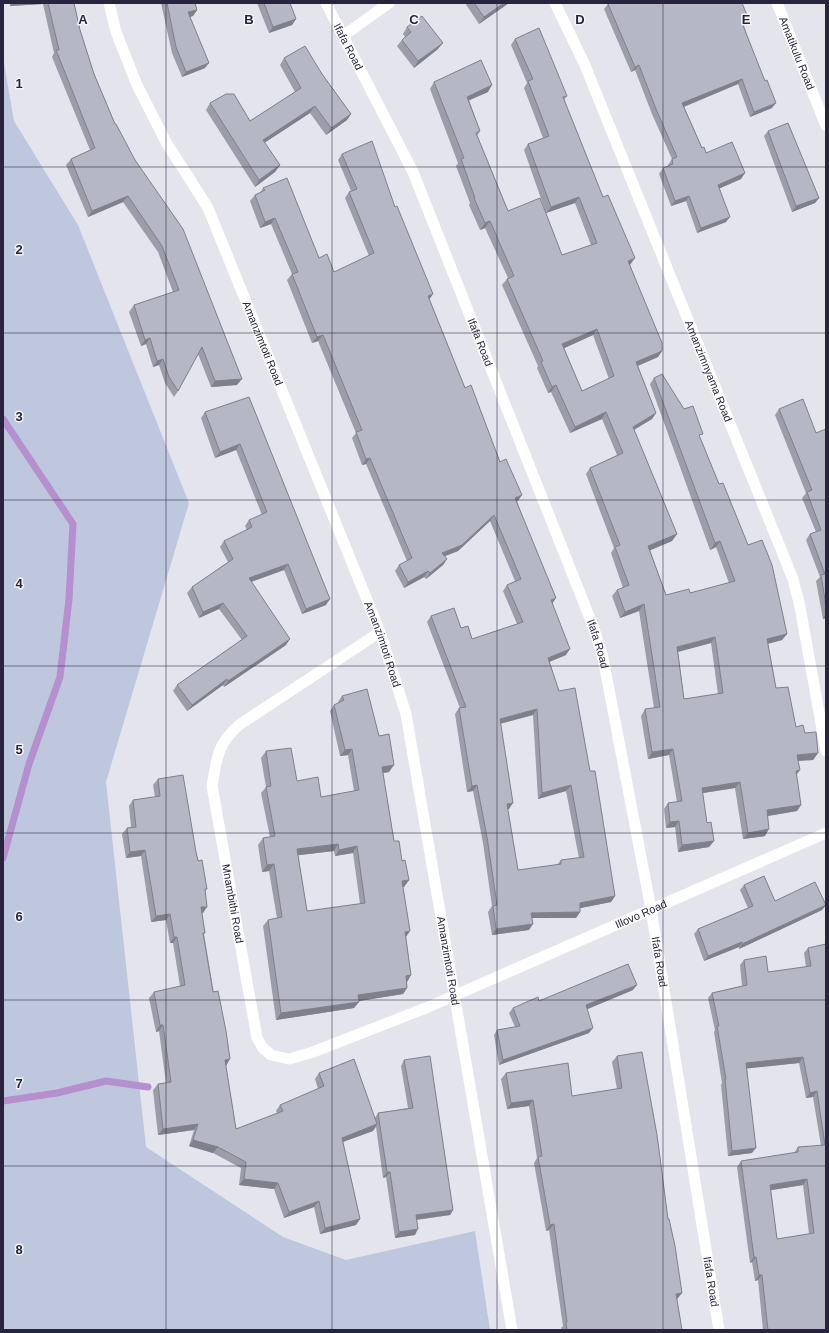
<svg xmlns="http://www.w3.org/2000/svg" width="829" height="1333" font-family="Helvetica,sans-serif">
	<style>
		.green { fill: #bec7dd }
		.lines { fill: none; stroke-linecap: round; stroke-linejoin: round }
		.stream { stroke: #b58fce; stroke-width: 7 }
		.minor { stroke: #fff; stroke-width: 11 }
		.wall { fill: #9d9da9; fill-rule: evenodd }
		.shaded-wall { fill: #7f8089 }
		.building { fill: #b6b7c4; stroke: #7f8089; fill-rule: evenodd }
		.grid { fill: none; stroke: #29243e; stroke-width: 1; stroke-opacity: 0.55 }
		.labels { text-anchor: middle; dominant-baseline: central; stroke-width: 3; stroke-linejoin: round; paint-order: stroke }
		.street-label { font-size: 11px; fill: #29243e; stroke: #f5f5f9 }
		.grid-label { font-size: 13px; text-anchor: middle; font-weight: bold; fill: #29243e; stroke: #f5f5f9; stroke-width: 3; stroke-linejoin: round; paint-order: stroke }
	</style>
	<rect width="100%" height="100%" fill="#e4e4ed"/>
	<path class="green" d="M3,57L14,121L78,225L189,503L106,782L146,1147L283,1237L346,1260L475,1231L490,1330H3Z"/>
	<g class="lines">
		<path class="stream" d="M3,419L73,524L69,599L60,677L29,764L3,858
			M3,1101L57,1093L106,1081L148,1087"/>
		<g class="minor">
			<path id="s1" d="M109,3L116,32L137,85L166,142L208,208L380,632L406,714L512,1330"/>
			<path id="s2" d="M326,3L413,172L593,626L603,658L651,909L719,1330"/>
			<path id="s3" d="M555,3L584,63L793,579L800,607L826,751"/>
			<path id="s4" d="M777,3L826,126"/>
			<path d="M343,36L389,3"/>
			<path id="s5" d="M380,632L239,725C217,745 217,757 212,786L257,1038L263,1048L271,1055L289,1059L313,1052L426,1008L826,833"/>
		</g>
	</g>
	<path class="wall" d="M10,3H74L80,30L94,74L115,124L237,385L211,387L198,354L178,391L174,397L165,383L159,365L153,367L146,344L141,346L129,312L134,305L173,292L158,252L123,202L88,217L66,165L71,159L90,150L52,57L54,53L43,4L10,6Z
		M161,3H195L197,10L193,16L190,17L205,68L182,77L172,53Z
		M257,3H290L296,19L292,25L269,33Z
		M465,3H509L479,24Z
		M608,4L745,25L744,26L772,108L750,117L738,84L684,107L702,148L706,153L741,179L719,188L726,222L697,233L686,201L671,206L659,174L663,168L668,166V165L672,159L652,114L635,70L631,72L604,9Z
		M407,27L438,49L414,68L397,46L402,40L405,37L403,34Z
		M515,39L567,96L564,100L630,265L662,351L658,357L638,366L656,413L652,419L634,430L677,534L672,541L650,550L666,595L690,593L729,583L716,547L710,550L650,384L654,378L700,438L719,484L748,545L787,634L782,640L768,644L776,688L796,727L805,733L818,753L813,760L798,761L796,775L801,805L797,811L767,816L765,836L743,839L735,788L702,793L707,823L714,841L709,847L678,852L675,827L666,828L664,809L668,803L677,802L669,755L648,759L641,716L645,709L654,708L639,611L620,618L612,596L617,590L623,588L611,553L614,548L586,474L590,468L617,455L602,419L570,433L551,392L548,393L537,368L538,366L502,285L507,279L508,278L485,228L480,230L469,205L470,203L456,166L458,163L430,89L434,82L488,92L469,100L480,131L477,136L508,211L562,255L591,245L575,203L546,213L524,150L528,144L543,138L524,88L527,83L511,45ZM593,335L609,379L582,391L564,348ZM711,643L718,694L684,699L678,652Z
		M284,58L322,74L351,114L347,120L326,135L310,113L264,143L280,165L275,172L255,187L206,110L210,103L250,121L295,92L280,65Z
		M768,131L819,198L815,203L792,212L764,136Z
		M342,154L395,207L433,294L429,299L465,388L500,462L518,501H517L552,604L566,655L549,662L559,691L590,771L615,896L611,902L580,908V912L576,918H532L529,930L492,935L488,912L492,906L483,843L473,791L467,792L455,714L459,708H460L427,622L431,616L461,628L472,639L517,624L503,591L507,585L515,581L490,521L458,551L444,556L447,559L443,565L426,579L424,577L404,588L395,571L399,565L407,561L366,464L362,465L352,438L356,433L318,341L312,343L287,280L292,274L271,224L260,228L250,201L255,195L260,193L263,188L319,258L334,272L369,256L345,198L349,192L351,191L338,160ZM533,715L538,799L566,791L579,858L561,860L557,865L518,870L507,809H509L500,724Z
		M249,397L326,605L302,614L284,570L251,582L286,645L224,687L223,685L187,711L173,691L177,685L242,640L219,609L199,618L187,593L192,587L228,562L220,547L224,541L247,530L245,526L249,520L262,515L236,450L215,458L201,418L205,412Z
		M779,409L816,433L826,429V618L823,619L816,581L820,577L806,540L810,534L816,532L802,498L806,493L775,415Z
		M342,696L379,736L389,772L383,773L394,841L402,861L409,880L404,887H403L406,937L411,975L407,982V988L403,994L359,1001V1002L354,1008L276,1020L263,926L268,920L277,918L269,871L262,872L258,845L263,838L270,837L261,793L266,787L261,758L266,751L297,781L321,797L354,791L348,755L340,756L330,711L334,705L338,703V702ZM334,851L335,856L353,853L360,904L307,911L298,855Z
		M158,779L196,852L207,889L205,891L203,913H202L205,933L204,934L226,1066L236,1129L277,1113L276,1111L280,1105L318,1089L315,1079L319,1073L375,1118L378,1113L408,1108L401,1066L404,1060L453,1210L450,1215L417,1220L415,1235L395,1238L386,1177L383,1178L376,1127L373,1131L343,1142L360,1219L356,1225L320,1234L314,1207L284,1218L274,1189L239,1185L241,1168L213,1153L189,1146L194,1130L158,1135L153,1090L158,1084L166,1083L159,1031L156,1032L149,998L154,992L180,986L173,943H170L166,920L151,922L141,856L126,858L122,834L127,828L131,827L129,806L133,800L155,797L153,785Z
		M744,885L775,901L826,905L822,910L739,949V947L704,961L694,934L698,929L748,908L740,890Z
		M826,944V1330H763L758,1280L755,1281L752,1262L750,1263L737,1167L741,1161L794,1153L798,1147L821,1146L813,1097L806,1098L799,1063L747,1068L752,1153L728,1156L721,1085L722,1083L714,1032L715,1030L708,998L712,993L742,986L740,965L744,960L768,972L806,967L804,953L808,948ZM803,1185L809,1234L777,1239L771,1190Z
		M633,990L587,1009L589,1033L499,1065L494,1035L497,1030L515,1027L509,1013L513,1008L539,1001Z
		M617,1056L668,1219L682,1293L677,1299L682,1330H562L561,1328L563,1326L549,1230L546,1231L534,1163L537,1158L529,1106L507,1109L501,1079L506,1073L572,1096L617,1089L612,1062Z"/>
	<path class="shaded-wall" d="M12,3H44L43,4L10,6Z
		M504,3H509L479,24L484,17Z
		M197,10L193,16L184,18L188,12Z
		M296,19L292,25L269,33L273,27Z
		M749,20L745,25L738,28L742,23Z
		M443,43L438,49L414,68L418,61Z
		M209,63L205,68L182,77L186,72Z
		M639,65L635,70L631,72L635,67Z
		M742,79L738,84L678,109L682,103Z
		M492,85L488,92L463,103L467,97Z
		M776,103L772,108L750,117L754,112Z
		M315,106L310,113L258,147L263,140Z
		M351,114L347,120L326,135L331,128Z
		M280,165L275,172L255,187L259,180Z
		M745,173L741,179L714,191L718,185Z
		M128,196L123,202L88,217L92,211Z
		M689,196L686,201L671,206L675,201Z
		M579,197L575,203L546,213L551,207Z
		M819,198L815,203L792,212L796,206Z
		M730,217L726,222L697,233L701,228Z
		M275,218L271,224L260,228L265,222Z
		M490,221L485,228L480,230L485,223Z
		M635,258L630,265L624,268L628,261Z
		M433,294L429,300L428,296Z
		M597,329L593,335L558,351L562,344Z
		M323,335L318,341L312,343L317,337Z
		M150,338L146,344L141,346L145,340Z
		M662,351L658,357L632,368L636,362Z
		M163,359L159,365L153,367L157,361Z
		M242,379L237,385L211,387L215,381Z
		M556,385L551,392L548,393L552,387Z
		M606,412L602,419L570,433L575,427Z
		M656,413L652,419L628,433L633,427Z
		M240,444L236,450L215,458L220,452Z
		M370,458L366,464L362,465L366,459Z
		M522,495L518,501L511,504L515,498Z
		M494,515L490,521L458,551L438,559L442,553Z
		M677,534L672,541L644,553L648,546Z
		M720,541L716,547L710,550L715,543Z
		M447,559L443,565L426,579L430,573Z
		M288,564L284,570L245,584L249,578Z
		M428,571L424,577L404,588L408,582Z
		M556,598L552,604L551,600Z
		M330,599L326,605L302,614L306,609Z
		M223,603L219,609L199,618L203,612Z
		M644,604L639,611L620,618L625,612Z
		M826,614V618L823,619Z
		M787,634L782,640L762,645L767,639Z
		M715,637L711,643L673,653L677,647Z
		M290,639L286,645L224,687L228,681Z
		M570,649L566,655L544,664L548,658Z
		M227,679L223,685L187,711L192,705Z
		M537,709L533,715L495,725L500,719Z
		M352,749L348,755L340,756L345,750Z
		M673,749L669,755L648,759L652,752Z
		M818,753L813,760L792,761L797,755Z
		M394,765L389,772L377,774L382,767Z
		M800,770L795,777L796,771Z
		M740,782L735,788L697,794L702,788Z
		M477,785L473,791L467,792L472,786Z
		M571,785L566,791L538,799L542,793Z
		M513,803L509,809L502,810L507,804Z
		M801,805L797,811L762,817L767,810Z
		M679,821L675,827L666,828L670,822Z
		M769,829L765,836L743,839L748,833Z
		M714,841L709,847L678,852L682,845Z
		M338,844L334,851L292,856L297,849Z
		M357,846L353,853L335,856L339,850Z
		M145,850L141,856L126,858L130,852Z
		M274,864L269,871L262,872L267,865Z
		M409,880L404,887H398L402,881Z
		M615,896L611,902L576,909L580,903Z
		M826,905L822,910L739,949L742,944Z
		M201,907H207L203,913L197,914Z
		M580,912L576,918H527L531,913Z
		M170,914L166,920L151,922L156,916Z
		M533,924L529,930L492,935L496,929Z
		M410,931L406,937L405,932Z
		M174,937H177L173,943H170Z
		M742,942L739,947L704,961L708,956Z
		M411,975L407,982L401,983L406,976Z
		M637,985L633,990L583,1011L586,1005Z
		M407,988L403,994L353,1002L358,995Z
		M359,1002L354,1008L276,1020L281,1013Z
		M160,1025H163L159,1031L156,1032Z
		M593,1028L589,1033L499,1065L503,1060Z
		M803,1057L799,1063L742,1069L746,1063Z
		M230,1059L226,1066H220L225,1060Z
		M817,1091L813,1097L806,1098L810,1093Z
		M533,1100L529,1106L507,1109L511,1103Z
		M198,1124L194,1130L158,1135L163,1129Z
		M377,1124L373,1131L337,1144L342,1138Z
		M193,1140L218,1147L213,1153L189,1146Z
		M756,1148L752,1153L728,1156L732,1151Z
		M387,1172H390L386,1177L383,1178Z
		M244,1179L278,1183L274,1189L239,1185Z
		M807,1179L803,1185L766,1191L770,1185Z
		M319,1201L314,1207L284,1218L289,1212Z
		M453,1210L450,1215L412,1220L416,1215Z
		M360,1219L356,1225L320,1234L325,1228Z
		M554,1224L549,1230L546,1231L550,1225Z
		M418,1229L415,1235L395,1238L399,1232Z
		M754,1257H756L752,1262L750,1263Z
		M759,1275H762L758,1280L755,1281Z
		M682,1293L677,1299L672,1300L676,1294Z"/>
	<path class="building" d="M48,3H74L80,30L94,74L115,124H116L135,160L183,229L242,379L215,381L202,347L178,391L169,377L163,359L157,361L150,338L145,340L134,305L179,290L162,246L128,196L92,211L71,159L95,148L56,50H59Z
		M167,3H195L197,10L188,12L209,63L186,72L176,47Z
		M264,3H290L296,19L273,27Z
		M474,3H504L484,17Z
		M610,3H742L749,20L742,23L765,81L767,80L776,103L754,112L742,79L682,103L702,148L704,147L706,153L732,142L745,173L718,185L730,217L701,228L689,196L675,201L663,168L673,164L672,159L677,157L656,109L639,65L635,67L608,4Z
		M422,16L443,43L418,61L402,40L411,32L407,27Z
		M539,28L567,96L563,97L603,197L608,195L635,258L628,261L662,343V351L636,362L656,413L633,427L677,534L648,546L666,595L689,589L690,593L735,581L720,541L715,543L654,378L662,374L684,409L693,406L703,434L699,435L719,484L723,483L748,545L762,540L772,565L787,634L767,639L776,688L788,687L796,727L803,725L805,733L816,732L818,753L797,755L800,770L796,771L801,805L767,810L769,829L748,833L740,782L702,788L707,823L711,822L714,841L682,845L679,821L670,822L668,803L682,801L673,749L652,752L645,709L660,707L644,604L625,612L617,590L629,585L615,547L620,545L590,468L623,453L606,412L575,427L556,385L552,387L541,362L543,361L507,279L514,276L490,221L485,223L474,198H475L461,159L464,158L434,82L481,60L492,85L467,97L480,131L476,133L508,211L540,198L562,255L597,243L579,197L551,207L528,144L549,136L528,81L533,79L515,39ZM597,329L614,376L582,391L562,344ZM715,637L723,693L684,699L677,647Z
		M305,46L322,74L351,114L331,128L315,106L263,140L280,165L259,180L210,103L226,94H234L250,121L301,88L284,58Z
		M788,123L819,198L796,206L768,131Z
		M372,141L395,207L397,206L433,294L428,296L465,388L471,385L500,462L506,459L522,495L515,498L556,598L551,600L570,649L548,658L559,691L575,688L590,771H595L615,896L580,903V912L531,913L533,924L496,929L493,906L497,905L487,837L477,785L472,786L459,708L466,707L431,616L454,608L461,628L468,626L472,639L523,622L507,585L521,579L494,515L462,545L442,553L447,559L430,573L428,571L408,582L399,565L412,558L370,458L366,459L356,432L362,430L323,335L317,337L292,274L298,272L275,218L265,222L255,195L265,190L263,188L287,178L319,258L327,254L334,272L374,253L349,192L357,189L342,154ZM537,709L542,793L571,785L584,857L561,860V864L518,870L507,804L513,803L500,719Z
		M249,397L330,599L306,609L288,564L249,578L290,639L228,681L227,679L192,705L177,685L247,636L223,603L203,612L192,587L233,559L224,541L252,527L249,520L267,512L240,444L220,452L205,412Z
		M803,399L816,433L826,429V606L821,575L825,574L810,534L821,530L807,492L812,490L779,409Z
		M367,689L379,736L389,734L394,765L382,767L394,841H399L402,861L405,860L409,880L402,881L410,931L405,932L411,975L406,976L407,988L358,995L359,1002L281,1013L268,920L282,917L274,864L267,865L263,838L275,836L266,787L271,786L266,751L291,748L297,781L318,777L321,797L359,790L352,749L345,750L334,705L344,700L342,696ZM338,844L339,850L357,846L365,903L307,911L297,849Z
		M183,775L196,852L198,861L202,860L207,889H205L207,907H201L205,933H203L213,992L218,991L226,1031L230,1059L225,1060L236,1129L283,1111L280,1105L324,1086L319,1073L354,1059L377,1124L342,1138L360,1219L325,1228L319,1201L289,1212L278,1183L244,1179L246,1162L218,1147L193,1140L198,1124L163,1129L158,1084L171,1082L163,1025H160L154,992L185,985L177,937H174L170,914L156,916L145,850L130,852L127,828L136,827L133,800L160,796L158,779Z
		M764,876L775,901L815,882L826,905L742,944V942L708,956L698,929L753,906L744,885Z
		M826,944V1330H768L762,1275H759L756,1257H754L741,1161L798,1152V1147L825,1145L817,1091L810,1093L803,1057L746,1063L756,1148L732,1151L725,1079H726L717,1026H719L712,993L747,985L744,960L766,956L768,972L811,966L808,948ZM807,1179L814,1233L777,1239L770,1185Z
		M628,964L637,985L586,1005L593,1028L503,1060L497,1030L520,1026L513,1008L538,997L539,1001Z
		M642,1052L657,1135L668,1219H669L675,1246L682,1293L676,1294L682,1330H567L566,1322H567L554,1224L550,1225L538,1157L542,1156L533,1100L511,1103L506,1073L568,1063L572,1096L622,1088L617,1056Z
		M430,1056L453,1210L416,1215L418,1229L399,1232L390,1172H387L378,1113L413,1108L404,1060Z"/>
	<path class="grid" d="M166,3V1330M332,3V1330M497,3V1330M663,3V1330M3,167H826M3,333H826M3,500H826M3,666H826M3,833H826M3,1000H826M3,1166H826"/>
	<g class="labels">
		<g class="street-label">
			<text stroke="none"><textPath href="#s2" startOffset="49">Ifafa Road</textPath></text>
			<text stroke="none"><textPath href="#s4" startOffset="54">Amatikulu Road</textPath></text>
			<text stroke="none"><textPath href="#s2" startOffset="373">Ifafa Road</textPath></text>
			<text stroke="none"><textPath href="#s1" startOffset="375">Amanzimtoti Road</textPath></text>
			<text stroke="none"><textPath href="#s3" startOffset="399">Amanzimnyama Road</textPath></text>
			<text stroke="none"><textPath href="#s1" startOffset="699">Amanzimtoti Road</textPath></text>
			<text stroke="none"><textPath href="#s2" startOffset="697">Ifafa Road</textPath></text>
			<text stroke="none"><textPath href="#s5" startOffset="357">Mnambithi Road</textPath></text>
			<text stroke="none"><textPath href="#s5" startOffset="915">Illovo Road</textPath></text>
			<text stroke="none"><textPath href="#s1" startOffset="1023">Amanzimtoti Road</textPath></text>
			<text stroke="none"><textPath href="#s2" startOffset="1021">Ifafa Road</textPath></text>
			<text stroke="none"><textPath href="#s2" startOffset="1345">Ifafa Road</textPath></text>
		</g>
	</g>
	<g class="grid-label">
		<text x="83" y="24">A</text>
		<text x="249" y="24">B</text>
		<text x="414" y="24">C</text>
		<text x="580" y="24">D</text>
		<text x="746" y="24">E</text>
		<text x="19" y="88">1</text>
		<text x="19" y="254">2</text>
		<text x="19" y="421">3</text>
		<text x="19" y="588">4</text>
		<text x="19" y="754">5</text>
		<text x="19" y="921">6</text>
		<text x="19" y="1088">7</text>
		<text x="19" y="1254">8</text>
	</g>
	<rect width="829" height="1333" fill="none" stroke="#29243e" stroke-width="8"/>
</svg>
